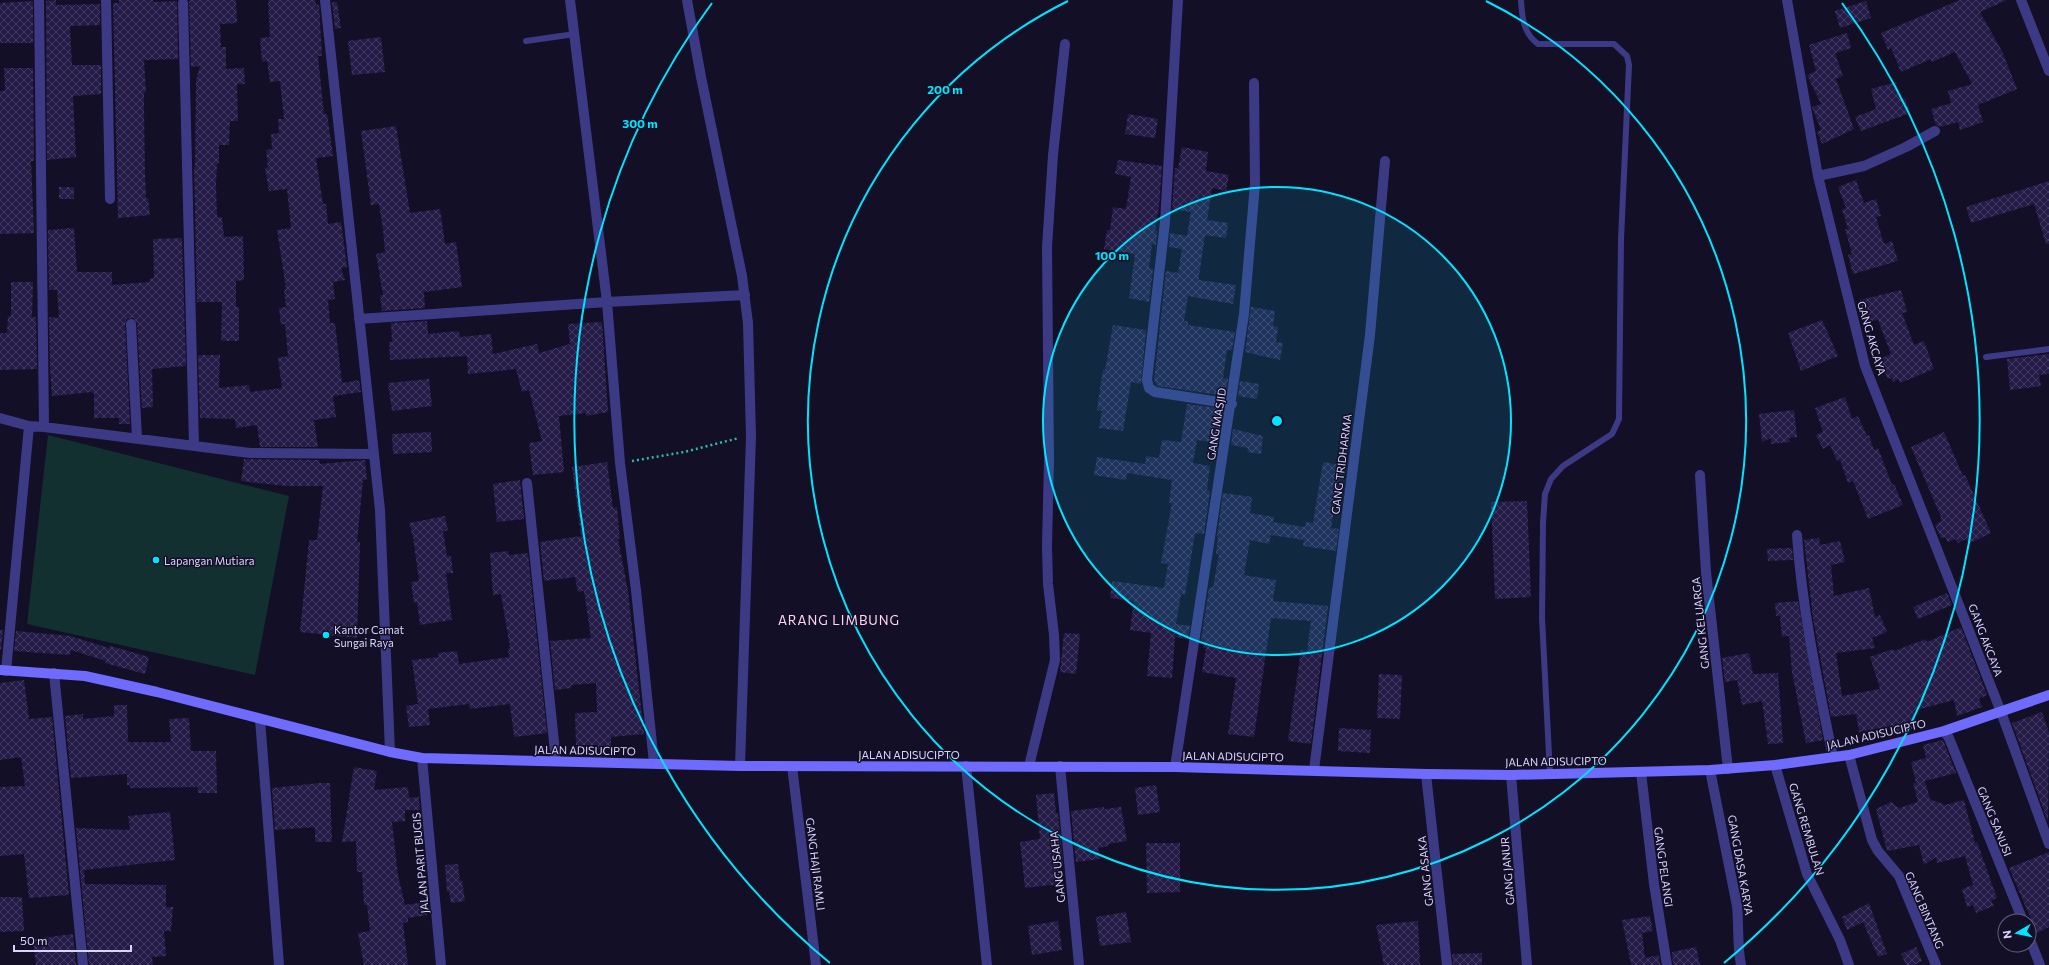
<svg xmlns="http://www.w3.org/2000/svg" width="2049" height="965" font-family="Commissioner,sans-serif">
	<style>
		.pitch { fill: #12302f }
		.building { fill: url(#building-cross-hatch) }
		.lines { fill: none; stroke-linecap: round; stroke-linejoin: round }
		.path { stroke: #2fb8b0; stroke-width: 2.5; stroke-dasharray: 2 3; stroke-linecap: butt }
		.lane { stroke: #3d3a85; stroke-width: 6 }
		.street { stroke: #3d3a85; stroke-width: 10 }
		.secondary { stroke: #6f6bff; stroke-width: 10 }
		.ring { fill: none; stroke: #00e5ff; stroke-width: 2 }
		.poi-dot { fill: #00e5ff; stroke: #130f26; stroke-width: 1.5 }
		.labels { text-anchor: middle; dominant-baseline: central; stroke-width: 3; stroke-linejoin: round; paint-order: stroke }
		.street-label { font-size: 11px; fill: #d9d4ff; stroke: #130f26 }
		.poi-label { font-size: 11px; fill: #d9d4ff; stroke: #130f26; text-anchor: start }
		.quarter-label { font-size: 13px; letter-spacing: 1px; fill: #ffd6f0; stroke: #130f26 }
		.centre { fill: #00e5ff; stroke: #130f26; stroke-width: 2 }
		.ring-label { font-size: 12px; text-anchor: middle; font-weight: bold; fill: #00e5ff; stroke: #130f26; stroke-width: 3; stroke-linejoin: round; paint-order: stroke }
	</style>
	<defs>
		<pattern id="building-cross-hatch" width="8" height="8" patternUnits="userSpaceOnUse"><rect width="8" height="8" fill="#241b47"/><path d="M0 0l8 8M0 8l8-8" fill="none" stroke="#433b63"/></pattern>
	</defs>
	<rect width="100%" height="100%" fill="#130f26"/>
	<path class="pitch" d="M48,435L289,496L255,675L27,624Z"/>
	<path class="building" d="M56,0V5L100,4V25L70,26L72,65H101V94L73,96L76,157L47,160L46,1Z
		M119,0H153V2L177,1L178,59L144,60L146,92L144,93V108L145,174L146,198H148L150,215L118,218L113,3H119Z
		M191,0H236L237,23L220,24L221,47H226V69L244,68L245,84H237L238,121H230L229,145H219V163L217,164L216,185L217,217H222L224,237L243,236L244,280L236,281V307H239V341H221L222,302H197L194,167H195L196,80L200,66L191,67L189,1Z
		M268,0H315L316,5L319,4L322,56H318L324,114H327L333,156L316,158L323,204H326L328,224L341,222L347,267L341,268L345,280L333,282L335,299L328,300L330,323H335L342,383L359,380L361,392L333,396L336,417L314,420L318,447H260L257,425L236,428L235,419L200,418L198,355H220L219,388L249,385L250,392L282,388L278,358L288,356L285,324L281,325L279,308L286,307L284,289H286L277,230L291,228L287,189L269,191L265,168L268,167L266,150L272,149L271,134L279,133L278,119H284L280,81L270,82L267,61L262,62L260,38L270,37Z
		M1960,0H2007L1980,12L2002,51L2017,89L1978,105L1983,122L1960,130L1958,122L1940,127L1936,125L1931,109L1951,103L1948,91L1972,84L1955,52L1932,62L1931,59L1901,72L1891,48L1888,50L1881,33Z
		M33,1V43H0V3Z
		M1866,1L1871,18L1840,28L1835,11Z
		M332,2H337L341,28L335,29Z
		M1847,33L1851,48L1835,53L1843,76L1836,79L1854,129L1822,144L1817,132L1821,130L1812,107L1821,104L1807,75L1816,71L1809,45Z
		M381,37L385,72L352,75L348,41Z
		M4,68H33L34,161H31L34,233L0,234V91H5Z
		M1896,82L1901,100L1905,98L1910,113L1861,131L1855,117L1876,109L1871,89Z
		M1128,114L1158,119L1155,138L1125,134Z
		M396,126L410,213L440,209L445,244L456,242L462,287L424,292L425,308L382,311L380,295H383L376,254L385,252L383,229L379,204L371,205L361,131Z
		M1182,147L1208,152L1206,171L1229,175L1226,191L1212,188L1207,220L1228,223L1226,238L1205,235L1199,276V280L1236,285L1233,304L1188,296L1184,321H1188V325L1235,332L1232,350H1227L1223,378L1228,379L1225,394L1220,393L1219,395L1157,386L1154,380L1166,271L1178,273L1182,249L1169,247L1170,233L1187,236L1191,212L1172,209L1175,168L1178,169Z
		M1118,160L1162,166L1159,207L1155,231H1157L1156,245L1152,244L1149,268L1153,269L1149,302L1129,298L1135,254L1104,249L1107,230H1110L1113,207L1126,209L1131,177L1115,174Z
		M1856,180L1864,203L1876,199L1881,216L1876,217L1884,244L1892,241L1898,261L1853,274L1848,255L1852,254L1845,229H1848L1842,209L1846,208L1838,187Z
		M2049,181V244H2046L2034,204L1971,223L1966,207Z
		M59,187H74V199H59Z
		M74,228L77,272H112V285L150,282L149,279L154,278L153,239L182,238L186,366L152,369L153,407L142,408L137,324L134,318L127,319L125,324L130,424H119V418H94V394L92,392L52,396L50,369L49,317L59,318L57,290H49L48,230Z
		M11,282H33L32,317H36L37,369L0,370V333H7L8,316H11Z
		M1901,290L1907,312L1902,313L1914,345L1924,341L1934,369L1900,383L1899,379L1893,382L1892,378L1888,379L1886,375L1879,359L1891,354L1878,320L1864,322L1860,300Z
		M1251,307L1275,311L1273,326L1278,327L1276,342L1283,343L1280,360L1245,352Z
		M1822,320L1838,356L1801,371L1788,333Z
		M427,321L428,334L459,331L460,337L491,334L493,354L537,344L539,353L570,344L568,324L602,322L608,412L586,416V413L559,416L564,472L533,475L529,443L542,441L529,390L522,392L516,369L468,374L467,356L390,360L389,342H392L391,323Z
		M1113,325L1146,330L1141,384L1131,382L1123,431L1099,428L1102,411L1097,410L1103,369L1105,370Z
		M2049,354V374L2039,375L2041,386L2010,390L2007,359Z
		M429,379L432,406L392,411L388,383Z
		M1240,381L1259,384L1257,399L1238,396Z
		M1845,397L1852,419L1858,416L1867,436L1869,435L1874,450L1878,448L1892,485L1894,484L1903,505L1868,519L1853,481L1848,483L1840,460L1837,461L1830,445L1823,449L1816,435L1823,432L1815,408Z
		M1187,404L1218,408L1215,426L1220,427L1218,443L1197,440L1193,463L1210,466L1207,490L1210,491L1204,534L1195,533L1185,595L1181,594L1176,624L1190,626L1188,639L1175,637L1172,678L1147,676L1151,633L1130,630L1134,601L1110,598L1112,581L1164,588L1168,564L1161,563L1172,503H1169L1172,480L1127,473L1126,480L1094,475L1097,457L1145,464L1146,456L1159,458L1162,440L1181,442Z
		M1794,410L1797,437L1789,438L1790,442L1771,444V438L1762,442L1759,414Z
		M1233,429L1263,436L1261,454L1247,452L1248,448L1231,445Z
		M431,432L432,452L393,454L392,434Z
		M1944,432L1963,476L1965,475L1991,533L1968,544L1966,539L1958,543L1956,539L1948,542L1945,537L1941,538L1935,525L1941,521V517L1911,447Z
		M244,459L319,460L320,464L365,460L367,480H363L357,542H360L357,638L300,632L309,540H317L323,486H286L241,481Z
		M607,462L613,508L617,507L620,539H618L628,591L644,734L611,737V748L597,749V745H576L575,713L597,712L596,683L571,685V688L555,690L550,641L591,638L584,591L578,592L575,577L544,581L540,542L581,536L572,467Z
		M1323,462L1341,465L1331,528L1339,529L1336,551L1303,546L1304,540L1271,535L1269,544L1250,540L1244,575L1276,580L1273,601L1328,606L1311,744L1288,741L1301,650L1307,651L1311,621L1271,618L1254,737L1228,734L1236,678L1202,672L1206,648H1203L1204,642L1201,641L1209,588L1213,587L1219,554H1216L1218,536H1217L1223,493L1252,497L1250,513L1274,517L1273,522L1305,527L1306,522L1313,523Z
		M520,480L524,519L497,522L493,484Z
		M1527,501L1531,597L1495,599L1491,502Z
		M445,516L448,531H443L447,556H451L453,573H446L452,620L420,625L417,602L414,603L411,582L419,581L413,537L409,523Z
		M1819,538L1820,545L1840,541L1845,562L1831,565L1834,596L1869,588L1875,617L1880,615L1887,632L1872,638L1875,648L1836,653L1842,696L1880,689L1870,657L1893,649L1894,651L1926,639L1927,642L1961,627L1987,695L1979,699L1982,707L1957,716L1954,700L1913,711L1917,727L1894,734L1891,726L1859,732L1856,714L1831,717L1813,618L1804,540Z
		M1792,548L1793,560L1768,561L1767,549Z
		M508,551L509,555L528,553L547,733L514,737L510,704L470,709L469,704L428,709L430,725L409,727L406,706L418,704L412,660L439,657L438,653L457,651L459,664L509,657L508,648H510L501,594L493,595L490,553Z
		M1947,593L1952,605L1918,619L1913,607Z
		M1798,601L1823,740L1806,743L1792,672L1789,636L1782,637L1780,616H1776L1775,603Z
		M0,630H3L1,650H0Z
		M16,631L70,636L109,648L110,646L149,657L145,674L105,663L106,661L71,650L70,655L14,651Z
		M1064,633L1080,634L1076,674L1060,672Z
		M1749,653L1753,674L1778,673L1783,743L1768,744L1762,701L1742,705L1737,680L1725,682L1722,658Z
		M1379,674L1402,675L1400,719L1377,718Z
		M24,680L29,719L52,717L69,895L29,898L24,854L0,856V787L25,786L21,757L0,760V683Z
		M114,705H127L128,742H171L169,719L189,718L191,751H216L217,793H198V787L130,788V785H127V774L71,778L65,716L83,714V719L114,716Z
		M2042,712L2049,733L2048,822L2012,723Z
		M1339,728L1371,730L1370,753L1338,751Z
		M1943,740L1956,773L1925,781L1930,799L1945,805L1964,800L1975,843L1977,842L1997,898L1991,901L1994,906L1976,913L1973,905L1967,907L1962,889L1973,885L1965,856L1937,863L1936,857L1924,865L1919,845L1887,851L1876,809L1891,802L1899,808L1918,802L1913,783H1916L1911,762L1926,758L1923,745Z
		M354,767L377,771L374,790L408,787L409,798L419,797L420,810H405V821L392,822L398,875L405,905L425,902L427,915L408,918V922L403,923L408,965H364L358,933L370,931L367,905H364L362,872H357L356,841L342,842Z
		M320,783H330L332,842H315V827L275,830L272,788Z
		M1156,785L1160,812L1138,815L1135,788Z
		M1054,793L1056,813H1058L1063,863L1058,864L1060,884L1025,888L1020,842L1040,839L1036,795Z
		M1104,807V809L1121,807L1127,841L1108,844L1109,846L1098,848L1100,859L1076,862L1071,811Z
		M170,812L175,860L84,870L85,884L166,885V907H173L171,931H164L166,956L152,957L153,965H89L76,828L130,830L128,816Z
		M1146,843H1180V892L1147,893Z
		M2049,852V927L2037,933L2009,868Z
		M458,864L460,881L462,880L465,901L451,903L449,892H447L445,865Z
		M0,897H22L24,931L0,932Z
		M1869,903L1887,954L1878,957L1863,922L1847,930L1842,917Z
		M1126,912L1131,942L1100,946L1096,917Z
		M1650,916L1653,931L1642,933L1645,958L1659,955L1660,965H1631L1622,920Z
		M1058,921L1062,950L1032,955L1028,926Z
		M1418,921L1420,965H1384L1376,925Z
		M73,934L76,965H36L33,939Z
		M1696,947L1700,965H1673L1672,952Z
		M1916,947L1922,961L1914,965H1906L1901,954Z
		M1482,953V965H1453L1452,954Z"/>
	<g class="lines">
		<path class="path" d="M632,461L684,452L739,438"/>
		<path class="lane" d="M1521,0C1522,17 1523,33 1538,44H1614L1627,56L1629,65L1621,239L1619,419L1612,434L1563,466L1551,479L1545,494L1543,523L1542,618L1550,774
			M526,41L575,34
			M1986,357L2049,349"/>
		<path class="street" d="M106,0L110,199
			M325,0L380,510L390,752
			M570,0L607,302L620,463L636,590L654,763
			M687,0L701,77L742,276L748,323L751,436L740,766
			M1178,0L1165,222L1147,380L1149,388L1155,392L1232,404
			M1787,0L1818,176L1865,366L2001,712L2049,844
			M2021,0L2049,71
			M183,3L194,446
			M1818,176L1864,166L1906,147L1935,131
			M359,319L607,302L745,295
			M131,324L137,438
			M0,418L29,426
			M44,427L250,453L372,454
			M1700,475L1706,572L1728,769
			M527,483L556,761
			M1797,535C1802,610 1818,684 1833,757
			M6,671L29,426L44,427L39,0
			M54,673L83,965
			M260,719L279,965
			M1944,731L1949,738L2023,921
			M1849,755L1872,840L1878,851L1899,876L1936,965
			M422,758L441,965
			M1775,765L1807,874L1840,940L1849,965
			M792,766L816,965
			M966,766L987,965
			M1029,766L1055,660L1054,635L1048,584L1047,546L1049,460L1047,247L1053,155L1065,44
			M1060,766L1079,965
			M1175,767L1244,314L1255,184L1254,83
			M1314,770L1370,335L1385,161
			M1710,770L1737,906C1739,926 1737,945 1741,965
			M1641,772L1654,884L1667,965
			M1426,774L1447,965
			M1511,775L1527,965
			M2029,937L2040,965"/>
		<path class="secondary" d="M0,670L85,676L157,692L390,752L422,758L740,766L1175,767L1426,774L1511,775L1710,770L1775,765L1849,755L1944,731L2049,695"/>
	</g>
	<circle cx="1277" cy="421" r="234" fill="#00e5ff" fill-opacity=".12"/>
	<g class="ring">
		<circle cx="1277" cy="421" r="234"/>
		<path d="M1486 1A469 469 0 1 1 1068 1"/>
		<path d="M830 963A703 703 0 0 1 712 3M1842 3A703 703 0 0 1 1724 963"/>
	</g>
	<g class="poi-dot">
		<circle cx="156" cy="560" r="4"/>
		<circle cx="326" cy="635" r="4"/>
	</g>
	<g class="labels">
		<g class="street-label">
			<text transform="translate(1872 338) rotate(74)">GANG AKCAYA</text>
			<text transform="translate(1216 424) rotate(-81)">GANG MASJID</text>
			<text transform="translate(1341 464) rotate(-83)">GANG TRIDHARMA</text>
			<text transform="translate(1700 623) rotate(-96)">GANG KELUARGA</text>
			<text transform="translate(1986 640) rotate(69)">GANG AKCAYA</text>
			<text transform="translate(1876 734) rotate(-13)">JALAN ADISUCIPTO</text>
			<text transform="translate(585 750) rotate(1)">JALAN ADISUCIPTO</text>
			<text x="909" y="754">JALAN ADISUCIPTO</text>
			<text transform="translate(1233 756) rotate(1)">JALAN ADISUCIPTO</text>
			<text transform="translate(1556 761) rotate(-1)">JALAN ADISUCIPTO</text>
			<text transform="translate(1995 821) rotate(68)">GANG SANUSI</text>
			<text transform="translate(1807 829) rotate(73)">GANG REMBULAN</text>
			<text transform="translate(420 863) rotate(-95)">JALAN PARIT BUGIS</text>
			<text transform="translate(816 864) rotate(83)">GANG HAJI RAMLI</text>
			<text transform="translate(1741 865) rotate(80)">GANG DASA KARYA</text>
			<text transform="translate(1057 867) rotate(-96)">GANG USAHA</text>
			<text transform="translate(1664 867) rotate(82)">GANG PELANGI</text>
			<text transform="translate(1425 871) rotate(-96)">GANG ASAKA</text>
			<text transform="translate(1507 871) rotate(-95)">GANG JANUR</text>
			<text transform="translate(1925 910) rotate(67)">GANG BINTANG</text>
		</g>
		<g class="poi-label">
			<text x="164" y="560">Lapangan Mutiara</text>
			<text x="334" y="629">Kantor Camat<tspan x="334" dy="13">Sungai Raya</tspan></text>
		</g>
		<g class="quarter-label">
			<text x="839" y="620">ARANG LIMBUNG</text>
		</g>
	</g>
	<circle cx="1277" cy="421" r="6" class="centre"/>
	<g class="ring-label">
		<text x="945" y="94">200 m</text>
		<text x="640" y="128">300 m</text>
		<text x="1112" y="260">100 m</text>
	</g>
	<g transform="translate(2017 933) rotate(261)"><circle r="19" fill="#130f26" stroke="#625e7d"/>
	<path d="M0-3L7 15L0 10L-7 15Z" fill="#00e5ff"/>
	<text y="-6" font-size="11" font-weight="bold" text-anchor="middle" fill="#d9d4ff">N</text>
	</g>
	<path d="M14 945v6h117v-6" fill="none" stroke="#d9d4ff" stroke-width="2"/>
	<text x="20" y="945" font-size="12" fill="#d9d4ff" stroke="#130f26" stroke-width="3" paint-order="stroke">50 m</text>
</svg>
